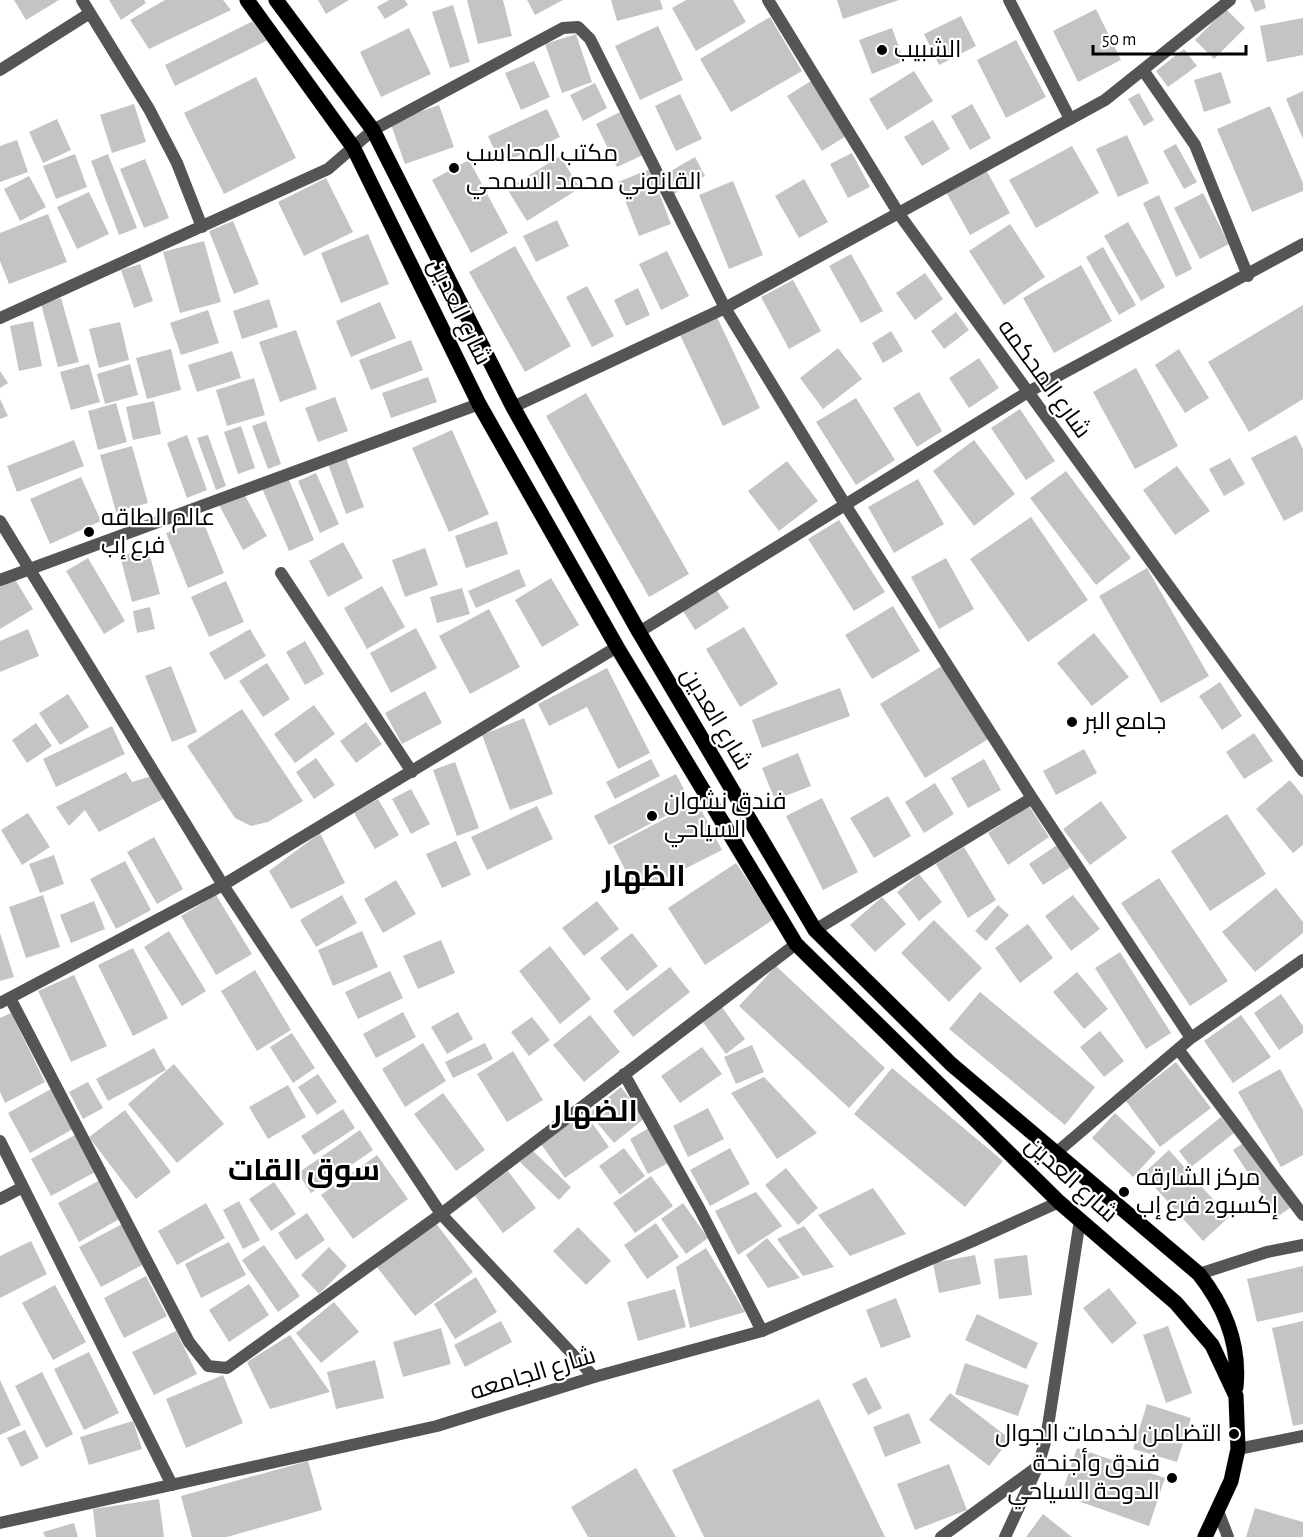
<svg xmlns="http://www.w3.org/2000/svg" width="1303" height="1537" font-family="'Alegreya Sans',Cairo,sans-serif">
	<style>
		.building { fill: #c4c4c4 }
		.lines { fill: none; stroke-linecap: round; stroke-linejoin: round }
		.primary-casing { stroke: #dbdbdb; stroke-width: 16 }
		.minor { stroke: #555; stroke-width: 12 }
		.tertiary { stroke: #555; stroke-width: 12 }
		.primary { stroke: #000; stroke-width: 15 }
		.poi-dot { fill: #000; stroke: #fff; stroke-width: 2 }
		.labels { text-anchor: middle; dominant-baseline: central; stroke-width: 4.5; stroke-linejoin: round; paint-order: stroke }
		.poi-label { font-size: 24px; fill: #000; stroke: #fff; text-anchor: start }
		.street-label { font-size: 24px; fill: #000; stroke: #fff }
		.district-label { font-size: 30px; font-weight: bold; fill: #000; stroke: #fff }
	</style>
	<rect width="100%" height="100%" fill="#fff"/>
	<path class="building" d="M14,0H59L26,20Z
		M109,0H144L146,3L121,20Z
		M165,0H223L231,10L149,49L130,20Z
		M318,0H349L326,14Z
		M389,0H405L408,5L385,19L377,7Z
		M467,0H503L512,36L478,44Z
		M527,0H563L535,15Z
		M611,0H660L663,9L617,21Z
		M686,0H733L746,22L696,51L672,8Z
		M837,0H899L843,19Z
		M1250,0H1264L1266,8L1255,12Z
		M453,5L470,62L450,68L432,12Z
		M1096,9L1121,60L1078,82L1053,31Z
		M1226,9L1245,28L1214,59L1195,40Z
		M961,16L976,46L939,65L924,34Z
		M770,17L802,71L731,112L700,59Z
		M259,18L270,39L175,86L165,65Z
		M1303,18V55L1267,62L1260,26Z
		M658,26L683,80L640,100L615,46Z
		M409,28L431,74L381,97L360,52Z
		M892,28L904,61L872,74L859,40Z
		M576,34L592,82L562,93L545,44Z
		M1016,40L1046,97L1006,118L977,60Z
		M1184,49L1197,66L1168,87L1156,71Z
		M534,61L550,97L521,110L505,73Z
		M914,71L933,101L887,130L869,99Z
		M1221,72L1231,103L1204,112L1194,80Z
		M256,77L296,158L224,194L184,113Z
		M811,81L846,136L822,151L787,96Z
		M595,83L607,108L583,121L570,95Z
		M1303,91V139L1286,99Z
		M1139,93L1154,120L1144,126L1128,99Z
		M680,94L702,139L676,151L655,106Z
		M134,104L146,142L112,153L100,115Z
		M972,104L991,138L970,150L951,116Z
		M439,105L454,147L405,164L390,122Z
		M1270,106L1303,183V191L1252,212L1217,129Z
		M547,109L560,137L501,164L488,136Z
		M622,111L643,155L617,167L596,124Z
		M57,119L71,150L43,163L29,132Z
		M933,120L950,149L922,166L904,137Z
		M1127,135L1149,183L1118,197L1096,149Z
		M17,140L28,172L0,182V146Z
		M1176,144L1197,182L1184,189L1163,151Z
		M1072,146L1099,193L1036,228L1009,180Z
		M852,153L870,187L848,198L830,164Z
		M75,154L87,187L56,199L43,166Z
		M108,154L137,228L119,235L91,161Z
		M560,156L580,188L527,221L507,189Z
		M695,157L705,176L674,194L664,175Z
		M145,159L169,218L144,228L120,169Z
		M469,160L508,233L471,253L432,180Z
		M985,168L1010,213L970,235L945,190Z
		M650,169L671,224L639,236L618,182Z
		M29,176L46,207L20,221L4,189Z
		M326,178L353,232L304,256L278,202Z
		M804,179L828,222L799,238L775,196Z
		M733,181L763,255L729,269L699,195Z
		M89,192L109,234L77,249L57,207Z
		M1203,193L1229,244L1200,259L1174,208Z
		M1159,195L1192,269L1176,277L1143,203Z
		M48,214L67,262L9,284L0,261V233Z
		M557,220L569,246L536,262L523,236Z
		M233,221L259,284L234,294L209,231Z
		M1128,222L1165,287L1141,301L1104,236Z
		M1010,224L1045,277L1004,305L969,251Z
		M368,234L389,284L341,303L321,253Z
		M204,241L221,302L180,313L163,252Z
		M515,246L571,346L525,372L469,272Z
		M1103,247L1136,305L1119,315L1086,257Z
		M667,251L689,296L661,310L639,264Z
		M851,254L883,311L861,323L829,266Z
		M140,264L153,301L134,308L121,270Z
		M1081,265L1112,321L1054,353L1023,298Z
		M925,273L943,299L915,320L896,293Z
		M793,280L821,331L789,349L761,297Z
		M587,286L614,336L592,347L566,297Z
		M638,288L650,315L626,326L614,300Z
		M61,298L79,362L58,367L41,304Z
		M269,299L278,327L242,339L233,311Z
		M380,302L396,338L351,357L336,321Z
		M1303,305V399L1249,432L1208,362Z
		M208,310L219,343L181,355L170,323Z
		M956,312L969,330L944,349L931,331Z
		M717,317L760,408L723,426L680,335Z
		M33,321L42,366L19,371L10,326Z
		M120,322L129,360L99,368L89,329Z
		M296,330L317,389L280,402L259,342Z
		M891,331L903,351L883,363L872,343Z
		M411,340L423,370L371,390L359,360Z
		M838,348L862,379L823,409L800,378Z
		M171,349L181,390L147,399L136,358Z
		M1179,349L1209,398L1185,413L1155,365Z
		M232,351L241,378L197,392L188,365Z
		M979,358L999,388L969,408L949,378Z
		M89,364L100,402L71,410L60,372Z
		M130,364L138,395L105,404L97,374Z
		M1136,368L1178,446L1135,469L1093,392Z
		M0,371L8,383L0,388Z
		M428,377L437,402L391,418L382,393Z
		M254,378L265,415L227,426L216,390Z
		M919,392L942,431L917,447L893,408Z
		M586,393L689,574L649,597L546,416Z
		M335,397L348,431L318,442L305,408Z
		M856,398L895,460L856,485L816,422Z
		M0,399L8,416L0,419Z
		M154,401L161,434L133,440L126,407Z
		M116,403L127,442L98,450L88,411Z
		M1020,409L1055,461L1026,480L991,428Z
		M266,421L281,464L268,469L252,426Z
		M241,426L255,468L238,474L224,432Z
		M452,430L489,514L449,532L412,448Z
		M187,435L207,490L187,498L167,443Z
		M208,435L226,486L216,490L197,438Z
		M1296,435L1303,449V511L1284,521L1251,458Z
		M74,440L84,466L17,492L7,466Z
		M974,440L1015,494L974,526L933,471Z
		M132,446L148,503L116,512L100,455Z
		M346,458L364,507L346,514L328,464Z
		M1230,458L1245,484L1224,496L1209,469Z
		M787,461L818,501L779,531L748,491Z
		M1177,466L1210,511L1175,535L1143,490Z
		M1066,471L1131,558L1096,585L1030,498Z
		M316,473L339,524L320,533L298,481Z
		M287,475L314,540L289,551L261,486Z
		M81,477L101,521L50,544L30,499Z
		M918,479L944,524L894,553L868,507Z
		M243,492L267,536L243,550L219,505Z
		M1031,517L1088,600L1028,642L970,559Z
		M202,519L224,573L188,588L166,533Z
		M839,520L885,592L854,611L808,539Z
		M497,521L508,554L466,568L455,536Z
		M343,542L363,578L328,597L309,561Z
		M148,548L160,594L132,602L120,556Z
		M425,548L438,585L405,597L392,560Z
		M88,558L125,621L104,634L66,571Z
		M946,558L974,609L939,629L911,577Z
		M1147,568L1209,676L1161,703L1099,596Z
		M519,569L526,586L476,608L468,591Z
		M13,576L33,609L0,629V584Z
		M551,578L579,625L542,647L515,600Z
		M226,581L244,622L209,637L191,597Z
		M382,586L405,627L367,649L344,608Z
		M462,588L470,614L437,623L430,597Z
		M716,589L729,608L695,630L683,611Z
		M893,606L920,651L872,679L845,635Z
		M150,607L155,629L137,633L133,611Z
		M489,609L520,667L470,694L439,636Z
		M744,627L778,684L740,707L706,649Z
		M416,628L437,668L391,693L370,653Z
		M28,629L39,656L0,672V641Z
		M250,629L266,656L225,680L209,653Z
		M1094,633L1129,677L1092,706L1057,663Z
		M305,641L324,674L305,685L286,652Z
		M267,663L290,699L263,717L239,681Z
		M945,664L990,738L925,778L880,704Z
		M171,666L197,732L172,742L145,676Z
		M607,668L650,753L618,769L587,707L549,726L538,704Z
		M1220,682L1242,716L1222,730L1199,696Z
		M840,688L850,716L762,748L752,720Z
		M425,691L442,723L402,744L385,713Z
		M68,694L89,727L60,745L39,713Z
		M314,705L335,734L295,763L274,734Z
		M242,709L303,801L268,822L251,826L235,818L187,746Z
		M524,718L553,794L510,810L482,735Z
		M366,722L382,744L356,763L340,741Z
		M36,723L52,746L27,763L12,740Z
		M112,726L125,754L56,787L43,759Z
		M1254,733L1273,761L1244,779L1226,752Z
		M1084,749L1097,773L1056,795L1043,771Z
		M798,753L811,786L775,800L762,768Z
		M316,758L335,785L314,799L296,772Z
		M651,759L660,776L615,799L606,782Z
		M984,759L1001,790L968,808L951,778Z
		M455,762L479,828L457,836L433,770Z
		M126,772L132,782L155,775L165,798L99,832L85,810L69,826L56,807Z
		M676,774L691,803L609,845L594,816Z
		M1290,780L1303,796V845L1293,853L1256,809Z
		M935,783L954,814L924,833L905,802Z
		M411,789L430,824L411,834L392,799Z
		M888,796L911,836L874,858L850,818Z
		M822,798L858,872L823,890L786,816Z
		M378,799L399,835L375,849L354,813Z
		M1101,801L1127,838L1090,865L1063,829Z
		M697,802L722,850L637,893L613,846Z
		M537,806L553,839L487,870L471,837Z
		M1029,806L1049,837L1008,865L988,833Z
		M28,813L50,847L22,865L1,830Z
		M1227,814L1266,874L1210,911L1171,851Z
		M320,833L345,883L291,909L269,871Z
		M154,837L183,889L157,904L127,852Z
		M456,841L471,875L442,888L426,854Z
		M1060,843L1074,865L1043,885L1029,864Z
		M964,847L996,900L968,918L936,864Z
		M54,855L64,884L40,893L29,864Z
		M125,861L151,910L116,929L90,879Z
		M736,863L774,919L705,965L668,908Z
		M919,874L942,902L919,921L897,892Z
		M1159,878L1228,981L1190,1006L1121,903Z
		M396,880L416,914L383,933L364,899Z
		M1276,888L1303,922V933L1255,972L1222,932Z
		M43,895L60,947L26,958L9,907Z
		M216,895L252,954L216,975L181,916Z
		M342,895L357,923L316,947L300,920Z
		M1073,895L1100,929L1071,951L1045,916Z
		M882,897L906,924L875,952L850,925Z
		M94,901L105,929L71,943L60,915Z
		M597,901L619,929L584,956L562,928Z
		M998,905L1009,915L986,941L975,931Z
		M934,920L982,968L949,1002L901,953Z
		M1028,924L1053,958L1020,983L995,948Z
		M169,931L206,991L182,1006L144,947Z
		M362,931L378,967L333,986L318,950Z
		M0,933L14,977L0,981Z
		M632,933L658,966L627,991L600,958Z
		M441,940L455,973L418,989L403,956Z
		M550,946L591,999L560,1024L519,971Z
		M133,948L168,1018L133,1036L98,965Z
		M1120,952L1171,1033L1146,1049L1095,968Z
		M776,966L885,1068L849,1108L739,1006Z
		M670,967L690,992L633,1037L613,1011Z
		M255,970L291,1030L257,1051L221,991Z
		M390,971L403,998L358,1019L345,992Z
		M1077,972L1108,1009L1084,1029L1053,992Z
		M74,975L107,1046L71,1062L38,991Z
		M980,992L1095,1087L1065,1125L949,1029Z
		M1281,994L1303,1026V1033L1279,1050L1254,1013Z
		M719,1003L745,1039L726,1054L700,1018Z
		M403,1012L416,1037L376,1058L363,1034Z
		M458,1012L473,1039L447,1054L431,1027Z
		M11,1013L45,1082L5,1103L0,1092V1018Z
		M590,1015L620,1052L584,1082L553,1045Z
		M1241,1015L1271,1057L1233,1083L1204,1041Z
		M532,1017L550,1040L529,1056L511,1032Z
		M1100,1031L1124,1061L1104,1077L1080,1047Z
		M292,1033L315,1068L293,1083L270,1047Z
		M423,1043L446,1081L405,1107L382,1069Z
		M485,1043L493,1059L453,1078L445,1062Z
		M752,1045L764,1072L736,1084L724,1057Z
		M702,1047L722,1074L680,1103L661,1076Z
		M154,1048L166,1070L108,1101L96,1079Z
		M513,1051L543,1100L507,1122L477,1074Z
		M1176,1062L1211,1108L1160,1147L1126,1101Z
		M174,1064L224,1124L177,1163L128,1104Z
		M892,1068L1003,1161L965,1207L854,1114Z
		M1280,1069L1303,1110V1155L1281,1167L1238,1092Z
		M318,1074L337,1102L317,1115L298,1087Z
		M764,1077L817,1133L777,1159L731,1093Z
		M88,1082L103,1108L83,1119L69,1092Z
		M288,1085L306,1117L268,1139L249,1107Z
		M621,1087L645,1118L614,1143L589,1113Z
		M51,1089L73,1129L30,1153L8,1113Z
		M443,1093L485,1150L456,1171L414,1114Z
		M708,1108L724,1139L688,1157L673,1126Z
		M343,1109L355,1128L314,1155L301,1136Z
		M125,1110L171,1172L136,1199L89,1137Z
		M585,1113L609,1147L565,1178L541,1144Z
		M1115,1113L1156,1152L1133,1177L1092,1138Z
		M1221,1117L1234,1133L1191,1167L1179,1151Z
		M649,1128L668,1163L648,1174L630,1139Z
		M360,1130L373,1150L311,1193L298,1173Z
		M75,1135L95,1172L51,1196L31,1159Z
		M1246,1141L1290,1208L1277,1217L1233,1150Z
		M624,1148L645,1176L620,1195L599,1166Z
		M730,1148L750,1184L710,1206L690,1170Z
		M532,1150L571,1187L559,1200L520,1162Z
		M1169,1150L1229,1217L1203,1241L1143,1174Z
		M377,1155L408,1199L353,1239L321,1195Z
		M786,1168L818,1208L798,1225L765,1185Z
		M508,1171L536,1208L503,1233L475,1196Z
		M651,1176L673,1206L635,1233L613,1203Z
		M100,1180L121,1218L79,1242L58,1203Z
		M274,1182L296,1214L271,1231L249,1199Z
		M873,1188L906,1234L850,1256L818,1215Z
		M756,1192L782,1226L738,1255L715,1211Z
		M239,1201L260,1240L243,1249L223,1210Z
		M206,1203L225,1238L177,1265L158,1231Z
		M683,1203L708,1238L686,1254L661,1219Z
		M307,1213L325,1240L296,1260L278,1233Z
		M435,1222L473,1272L415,1316L377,1267Z
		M656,1223L679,1257L647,1279L624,1245Z
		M122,1224L144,1264L101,1287L79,1247Z
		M804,1226L834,1267L803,1276L777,1239Z
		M578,1227L611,1261L586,1285L553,1251Z
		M767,1238L800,1278L768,1288L746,1255Z
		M31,1241L47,1274L0,1298V1256Z
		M229,1242L246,1275L201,1298L185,1264Z
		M264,1245L300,1296L278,1312L242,1260Z
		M329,1247L347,1266L319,1294L301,1275Z
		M706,1248L745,1312L690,1328L676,1267Z
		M975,1255L981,1284L939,1293L933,1263Z
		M1027,1255L1032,1295L999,1299L994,1259Z
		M1303,1266V1312L1257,1322L1247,1279Z
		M146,1276L167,1316L124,1338L104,1298Z
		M476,1277L497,1312L455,1339L434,1304Z
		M249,1284L269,1315L229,1342L209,1310Z
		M55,1285L86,1342L53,1360L22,1303Z
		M1109,1288L1137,1323L1112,1344L1083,1308Z
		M675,1289L686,1327L638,1341L627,1302Z
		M896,1298L911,1337L881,1348L866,1310Z
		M334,1302L359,1332L321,1363L296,1333Z
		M977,1314L1038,1343L1026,1369L965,1340Z
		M501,1321L512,1342L465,1367L454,1345Z
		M1303,1321V1424L1293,1426L1272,1328Z
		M1168,1326L1192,1393L1166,1403L1143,1335Z
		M441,1328L451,1364L403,1377L393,1342Z
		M176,1331L197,1374L154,1395L132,1352Z
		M290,1335L330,1392L270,1409L247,1362Z
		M89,1352L119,1413L84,1430L54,1369Z
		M375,1360L384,1398L336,1409L327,1372Z
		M965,1363L1029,1385L1018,1416L955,1394Z
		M42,1372L73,1434L46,1448L15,1386Z
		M223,1375L243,1423L186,1448L166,1399Z
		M866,1377L882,1408L868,1415L852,1384Z
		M0,1380L21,1425L0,1435Z
		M950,1393L1010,1439L989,1466L929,1420Z
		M819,1399L885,1537H704L672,1470Z
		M1147,1404L1191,1418L1177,1462L1133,1449Z
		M909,1413L921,1443L885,1457L873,1427Z
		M133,1421L142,1449L89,1465L80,1437Z
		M25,1430L39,1458L21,1467L7,1438Z
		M1077,1448L1165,1478L1149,1526L1061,1495Z
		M308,1461L322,1510L227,1537H192L181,1496Z
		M949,1464L967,1510L915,1530L897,1484Z
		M636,1468L676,1537H588L571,1507Z
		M159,1499L164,1537H96L93,1509Z
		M1255,1508L1303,1522V1537H1246Z
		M1043,1514L1072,1537H1026Z
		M74,1523L78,1537H45L43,1532Z"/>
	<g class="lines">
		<defs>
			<path id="primary" d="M247,0L353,147L479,404L617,647L796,944L1059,1202L1176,1303L1212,1345L1236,1396L1238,1449L1231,1481L1205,1537
				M276,0L373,130L513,407L639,632L815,930L951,1064L1199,1274C1225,1307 1240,1345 1236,1387"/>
		</defs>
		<use href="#primary" class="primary-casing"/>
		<path class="minor" d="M82,0L149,109L177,163L202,227
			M768,0L899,214L1303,771
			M1009,0L1070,119
			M0,70L90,13
			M1143,70L1195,145L1248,276
			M0,318L328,169L373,130L563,28L578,27L590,39L725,308L846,506L1032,798L1191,1038
			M513,407L725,308L1105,100L1230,0
			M0,521L223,885L441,1214L594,1377
			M281,573L412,772
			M0,580L479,404
			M639,632L1028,392L1303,244
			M815,930L1032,798
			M10,998L189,1342L208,1366L227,1368L441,1214L796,944
			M0,1003L223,885L617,647
			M1178,1049L1303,1215
			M624,1074L699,1208L762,1331
			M0,1141L172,1485
			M1057,1152L1191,1038L1303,960
			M0,1199L23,1187
			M1199,1274L1267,1252L1303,1245
			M1238,1449L1303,1436
			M1218,1511L1228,1537
			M941,1537L1037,1467
			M1005,1537L1038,1466L1046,1439L1080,1220"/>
		<path class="tertiary" d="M0,1523L437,1426L594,1377L762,1331L973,1241L1059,1202"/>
		<use href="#primary" class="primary"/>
	</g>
	<g class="poi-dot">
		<circle cx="882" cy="50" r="6"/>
		<circle cx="454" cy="168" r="6"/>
		<circle cx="89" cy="532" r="6"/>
		<circle cx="1072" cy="722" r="6"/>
		<circle cx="652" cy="816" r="6"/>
		<circle cx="1124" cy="1192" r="6"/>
		<circle cx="1234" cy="1434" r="6"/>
		<circle cx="1172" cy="1478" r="6"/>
	</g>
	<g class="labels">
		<g class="poi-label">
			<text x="894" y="50">الشبيب</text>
			<text x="466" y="154">مكتب المحاسب<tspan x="466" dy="28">القانوني محمد السمحي</tspan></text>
			<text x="101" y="518">عالم الطاقه<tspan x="101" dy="28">فرع إب</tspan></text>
			<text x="1084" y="722">جامع البر</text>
			<text x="664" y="802">فندق نشوان<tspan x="664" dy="28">السياحي</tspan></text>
			<text x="1136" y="1178">مركز الشارقه<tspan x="1136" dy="28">إكسبو2 فرع إب</tspan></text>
			<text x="1222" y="1434" text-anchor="end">التضامن لخدمات الجوال</text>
			<text x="1160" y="1464" text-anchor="end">فندق وأجنحة<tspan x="1160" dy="28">الدوحة السياحي</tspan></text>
		</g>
		<g class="street-label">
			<text transform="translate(459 312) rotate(64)">شارع العدين</text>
			<text transform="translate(1044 379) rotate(54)">شارع المحكمه</text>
			<text transform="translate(716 719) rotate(59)">شارع العدين</text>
			<text transform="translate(1071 1180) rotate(42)">شارع العدين</text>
			<text transform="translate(533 1374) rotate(-17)">شارع الجامعه</text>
		</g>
		<g class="district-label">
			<text x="644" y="877">الظهار</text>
			<text x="595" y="1112">الضهار</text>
			<text x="304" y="1171">سوق القات</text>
		</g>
	</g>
	<path d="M1093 45v9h153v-9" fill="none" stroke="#000000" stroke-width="3"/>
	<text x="1102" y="45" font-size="18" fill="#000000" stroke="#ffffff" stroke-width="4.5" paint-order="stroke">50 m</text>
</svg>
